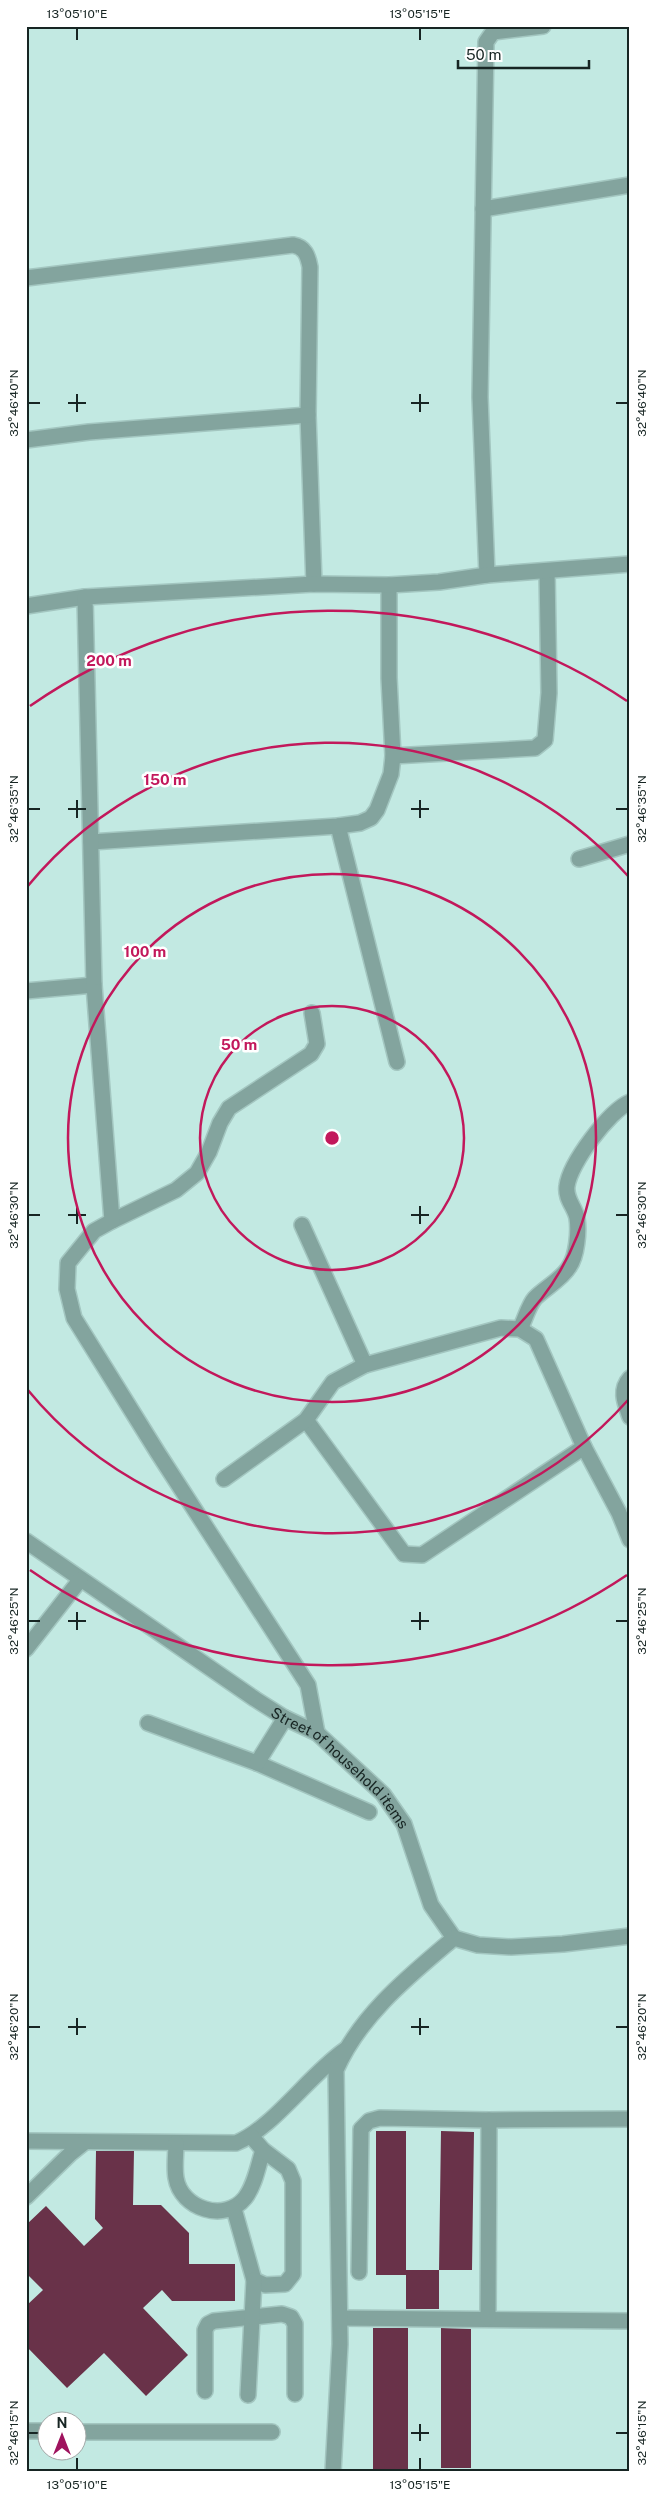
<svg xmlns="http://www.w3.org/2000/svg" width="656" height="2498" font-family="'Public Sans',sans-serif">
	<style>
		.building { fill: #693249 }
		.lines { fill: none; stroke-linecap: round; stroke-linejoin: round }
		.minor-casing { stroke: #a3c6c0; stroke-width: 18 }
		.minor { stroke: #83a49e; stroke-width: 15 }
		.ticks { fill: none; stroke: #172523; stroke-width: 2 }
		.ring { fill: none; stroke: #c2185b; stroke-width: 2.5 }
		.labels { text-anchor: middle; dominant-baseline: central; stroke-width: 5; stroke-linejoin: round; paint-order: stroke }
		.street-label { font-size: 15px; fill: #172523; stroke: #fff }
		.centre { fill: #c2185b; stroke: #fff; stroke-width: 2.5 }
		.ring-label { font-size: 15px; text-anchor: middle; font-weight: bold; fill: #c2185b; stroke: #fff; stroke-width: 5; stroke-linejoin: round; paint-order: stroke }
		.neatline { fill: none; stroke: #172523; stroke-width: 2 }
		.ticks-label { font-size: 12px; text-anchor: middle; fill: #172523 }
	</style>
	<rect width="100%" height="100%" fill="#c2e9e2"/>
	<path class="building" d="M376,2131H406V2275H376Z
		M441,2131L474,2132L472,2270H439Z
		M96,2151H134L133,2205H161L189,2233V2264H235V2301H172L162,2290L143,2308L188,2355L146,2396L104,2353L67,2388L26,2346V2306L43,2290L26,2273V2225L46,2206L84,2246L103,2228L95,2219Z
		M406,2270H439V2309H406Z
		M373,2328H408V2472H373Z
		M441,2328L471,2329V2468H441Z"/>
	<g class="lines">
		<defs>
			<g id="minor">
				<path d="M483,209L630,185"/>
				<path d="M26,278L293,245C305,247 308,256 310,267L308,415L314,584"/>
				<path d="M26,440L89,432L308,415"/>
				<path d="M487,575L480,397L486,42L493,32L543,26"/>
				<path d="M26,606L85,597"/>
				<path d="M393,756L535,748L545,740L549,693L547,571"/>
				<path d="M338,826L397,1062"/>
				<path d="M91,842L338,826L360,823L371,818L377,810L391,774L393,756L389,678V585"/>
				<path d="M579,859L630,844"/>
				<path d="M26,991L94,985"/>
				<path d="M112,1221L176,1190L197,1173L209,1152L220,1123L229,1108L311,1054L317,1044L312,1013"/>
				<path d="M302,1225L365,1365"/>
				<path d="M520,1329C525,1320 528,1306 535,1298C545,1288 562,1279 569,1267C577,1256 579,1231 577,1218C575,1207 565,1199 567,1186C570,1163 609,1111 630,1102"/>
				<path d="M630,1378C619,1390 625,1403 630,1417"/>
				<path d="M306,1420L404,1554L422,1555L584,1447"/>
				<path d="M224,1479L306,1420L333,1382L365,1365L501,1328L520,1329L536,1339L584,1447L619,1513L630,1540"/>
				<path id="s1" d="M26,1541L255,1699L285,1718L317,1733L383,1794L404,1824L431,1905L454,1938L478,1945L511,1947L563,1944L630,1936"/>
				<path d="M26,1649L80,1580"/>
				<path d="M148,1723L257,1763L369,1812"/>
				<path d="M317,1733L308,1685L158,1453L74,1318L67,1289L68,1263L94,1231L112,1221L94,985L85,597L314,584L389,585L439,582L487,575L630,564"/>
				<path d="M257,1763L285,1718"/>
				<path d="M26,2141L236,2143C273,2128 309,2075 345,2050"/>
				<path d="M176,2143C176,2154 174,2167 176,2178C181,2209 225,2223 245,2198C255,2185 258,2166 263,2150"/>
				<path d="M26,2197L70,2154L85,2142"/>
				<path d="M234,2209L254,2280L265,2285L285,2284L293,2274V2181L288,2169L263,2150L251,2136"/>
				<path d="M359,2272L361,2129L369,2121L380,2118L489,2120L630,2119"/>
				<path d="M340,2318L630,2321"/>
				<path d="M488,2318L489,2120"/>
				<path d="M205,2391V2330L208,2324L214,2321L282,2314L291,2317L295,2324V2394"/>
				<path d="M248,2395L254,2280"/>
				<path d="M26,2431H48"/>
				<path d="M78,2432H272"/>
				<path d="M333,2472L340,2344L336,2070C360,2015 409,1976 454,1938"/>
			</g>
		</defs>
		<use href="#minor" class="minor-casing"/>
		<use href="#minor" class="minor"/>
	</g>
	<path class="ticks" d="M77,28V40M420,28V40M77,394V412M420,394V412M28,403H40M68,403H86M411,403H429M616,403H628M77,800V818M420,800V818M28,809H40M68,809H86M411,809H429M616,809H628M77,1206V1224M420,1206V1224M28,1215H40M68,1215H86M411,1215H429M616,1215H628M77,1612V1630M420,1612V1630M28,1621H40M68,1621H86M411,1621H429M616,1621H628M77,2018V2035M420,2018V2035M28,2027H40M68,2027H86M411,2027H429M616,2027H628M420,2424V2441M28,2433H40M411,2433H429M616,2433H628M77,2458V2470M420,2458V2470"/>
	<g class="ring">
		<circle cx="332" cy="1138" r="132"/>
		<circle cx="332" cy="1138" r="264"/>
		<path d="M628 1400A395 395 0 0 1 27 1389M27 887A395 395 0 0 1 628 876"/>
		<path d="M627 1575A527 527 0 0 1 30 1570M30 706A527 527 0 0 1 627 701"/>
	</g>
	<g class="labels">
		<g class="street-label">
			<text stroke="none"><textPath href="#s1" startOffset="389">Street of household items</textPath></text>
		</g>
	</g>
	<circle cx="332" cy="1138" r="8" class="centre"/>
	<g class="ring-label">
		<text x="109" y="666">200 m</text>
		<text x="165" y="785">150 m</text>
		<text x="145" y="957">100 m</text>
		<text x="239" y="1050">50 m</text>
	</g>
	<rect width="656" height="2498" fill="none" stroke="#ffffff" stroke-width="55"/>
	<g transform="translate(62 2436)"><circle r="24" fill="#ffffff" stroke="#a2a8a7"/>
	<path d="M0-4L9 19L0 12L-9 19Z" fill="#9f135e"/>
	<text y="-8" font-size="14" font-weight="bold" text-anchor="middle" fill="#172523">N</text>
	</g>
	<path d="M458 60v8h131v-8" fill="none" stroke="#172523" stroke-width="2.5"/>
	<text x="466" y="60" font-size="15" fill="#172523" stroke="#ffffff" stroke-width="4" paint-order="stroke">50 m</text>
	<rect x="28" y="28" width="600" height="2442" class="neatline"/>
	<g class="ticks-label">
		<text x="77" y="18">13°05'10"E</text>
		<text x="420" y="18">13°05'15"E</text>
		<text transform="translate(14 403) rotate(-90)" y="4">32°46'40"N</text>
		<text transform="translate(642 403) rotate(-90)" y="4">32°46'40"N</text>
		<text transform="translate(14 809) rotate(-90)" y="4">32°46'35"N</text>
		<text transform="translate(642 809) rotate(-90)" y="4">32°46'35"N</text>
		<text transform="translate(14 1215) rotate(-90)" y="4">32°46'30"N</text>
		<text transform="translate(642 1215) rotate(-90)" y="4">32°46'30"N</text>
		<text transform="translate(14 1621) rotate(-90)" y="4">32°46'25"N</text>
		<text transform="translate(642 1621) rotate(-90)" y="4">32°46'25"N</text>
		<text transform="translate(14 2027) rotate(-90)" y="4">32°46'20"N</text>
		<text transform="translate(642 2027) rotate(-90)" y="4">32°46'20"N</text>
		<text transform="translate(14 2433) rotate(-90)" y="4">32°46'15"N</text>
		<text transform="translate(642 2433) rotate(-90)" y="4">32°46'15"N</text>
		<text x="77" y="2489">13°05'10"E</text>
		<text x="420" y="2489">13°05'15"E</text>
	</g>
</svg>
